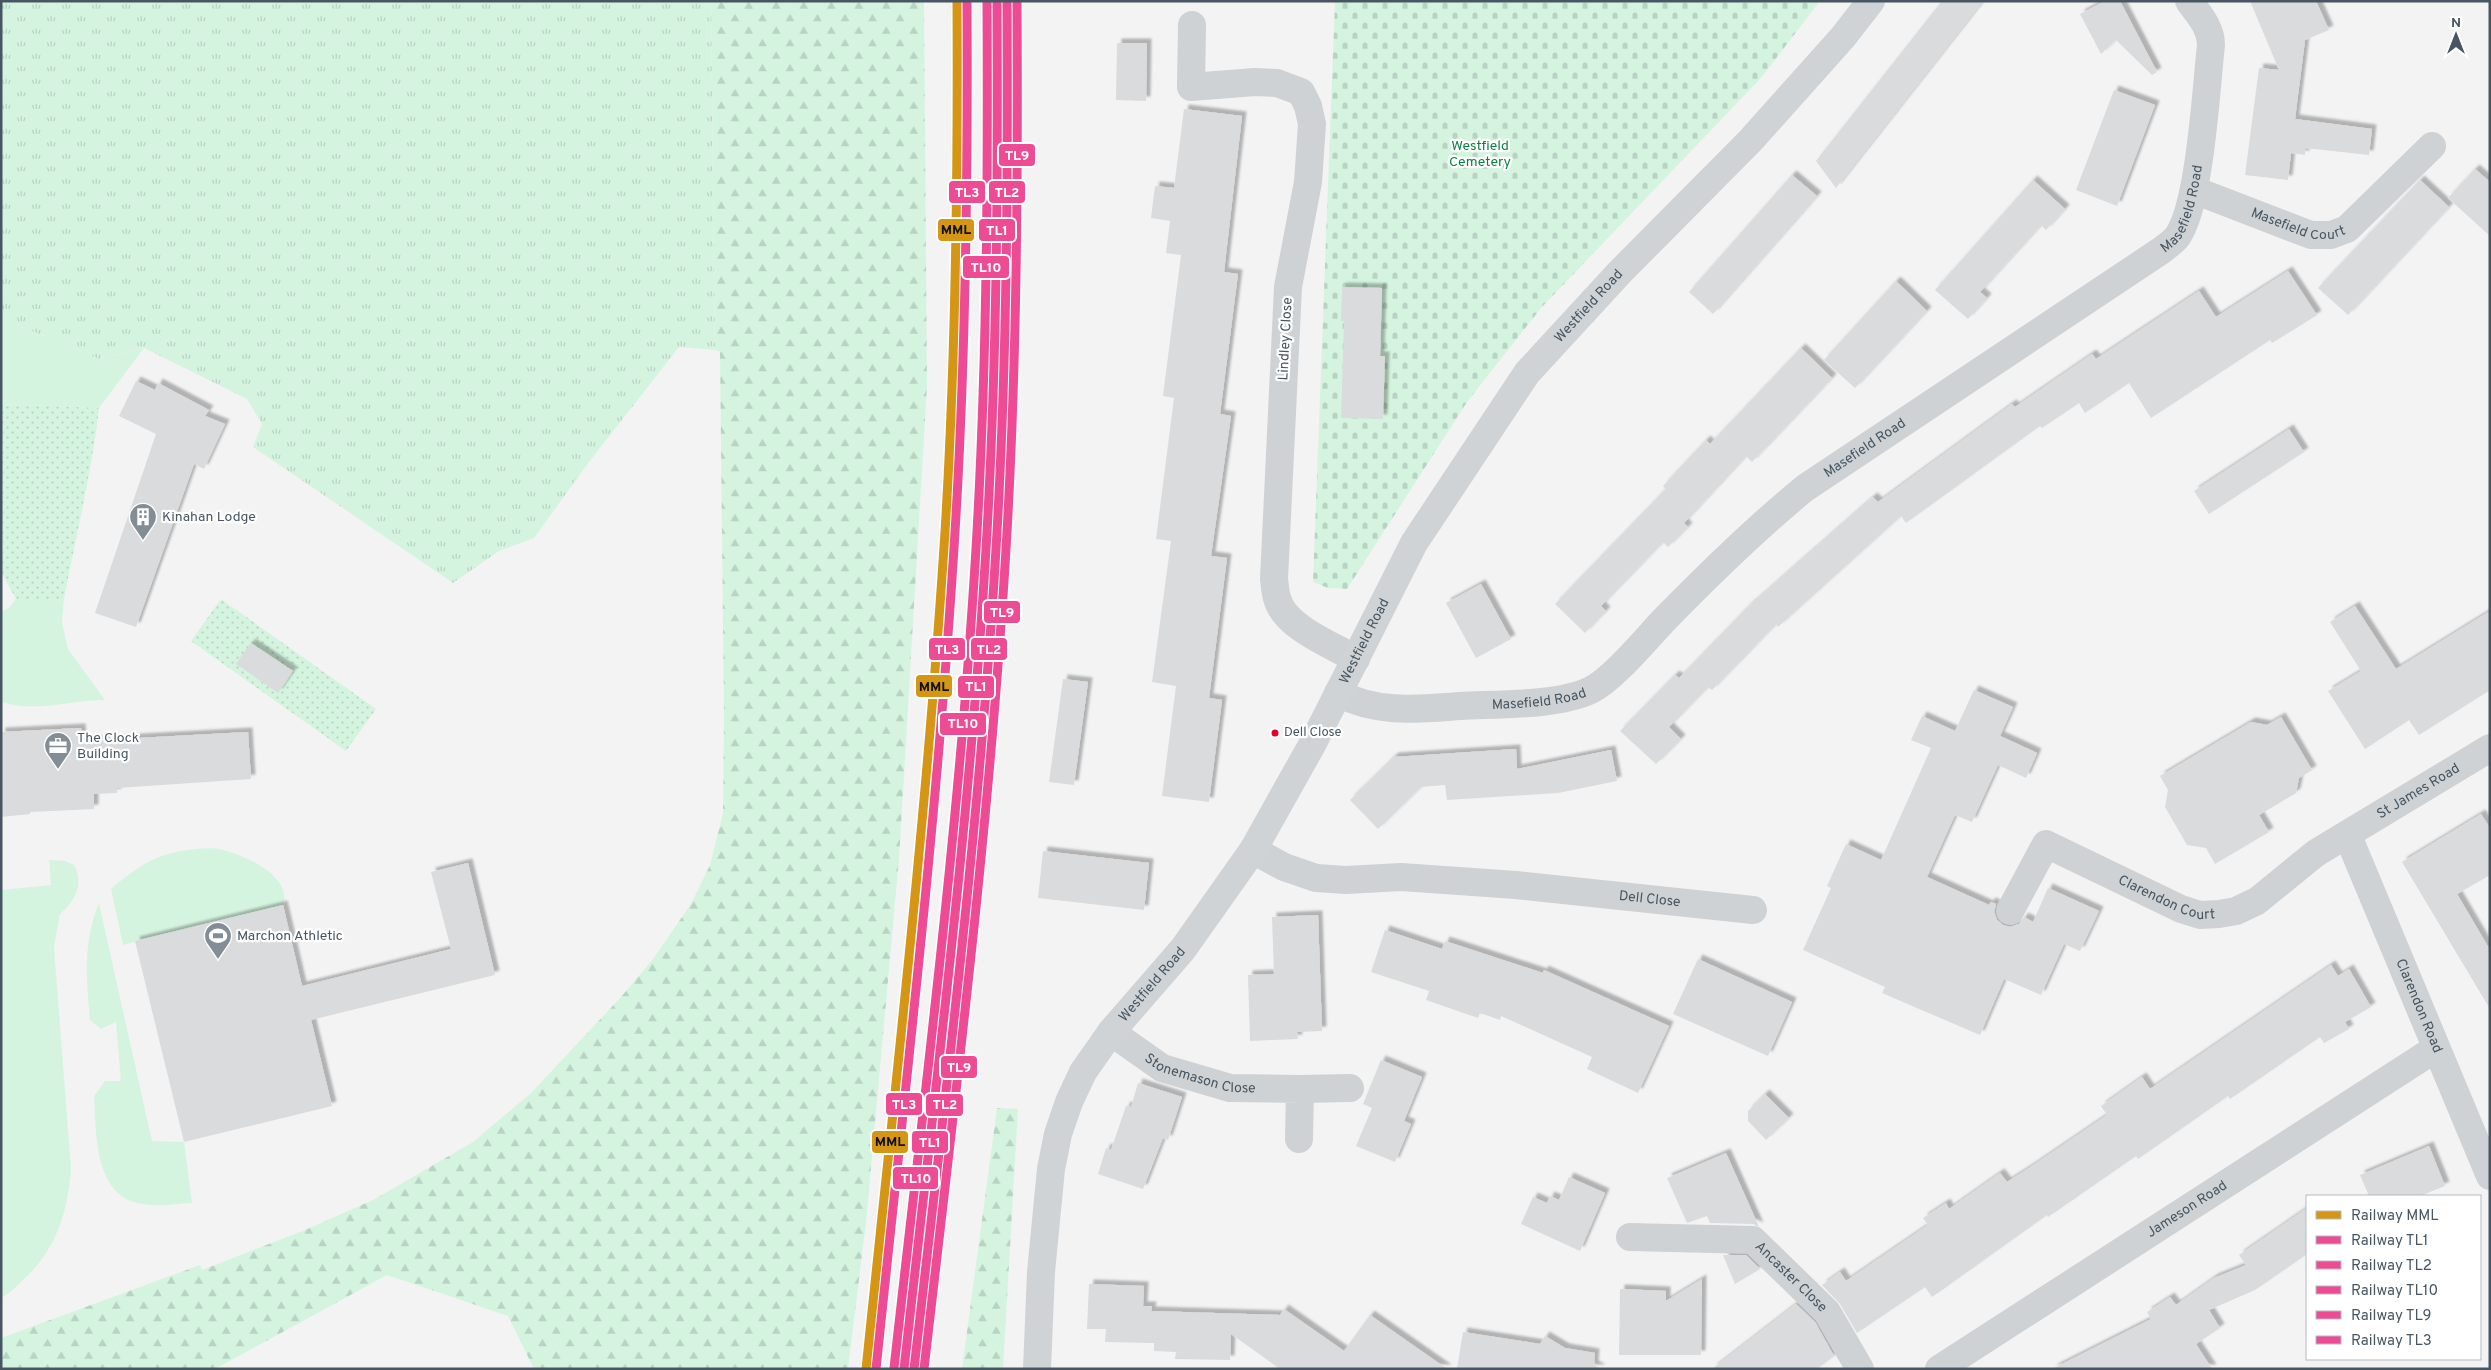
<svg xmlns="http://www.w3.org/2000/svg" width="2491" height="1370" font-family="Overpass,sans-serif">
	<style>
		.grass { fill: #d5f4e0 }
		.forest { fill: url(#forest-firs) }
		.cemetery { fill: url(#cemetery-stones) }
		.park { fill: url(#park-tufts) }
		.garden { fill: url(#garden-dots) }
		.building { fill: #dadbdd; filter: url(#shadow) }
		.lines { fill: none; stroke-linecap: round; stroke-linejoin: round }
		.street { stroke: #ced2d4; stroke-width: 28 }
		.secondary { stroke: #cfd3d6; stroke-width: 28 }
		.rail-1-casing { stroke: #fff; stroke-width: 12 }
		.rail-2-casing { stroke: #fff; stroke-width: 12 }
		.rail-3-casing { stroke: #fff; stroke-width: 12 }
		.rail-4-casing { stroke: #fff; stroke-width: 12 }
		.rail-5-casing { stroke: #fff; stroke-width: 12 }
		.rail-6-casing { stroke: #fff; stroke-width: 12 }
		.rail-1 { stroke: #d49614; stroke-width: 9 }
		.rail-2 { stroke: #ee4b95; stroke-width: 9 }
		.rail-3 { stroke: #ee4b95; stroke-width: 9 }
		.rail-4 { stroke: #ee4b95; stroke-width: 9 }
		.rail-5 { stroke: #ee4b95; stroke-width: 9 }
		.rail-6 { stroke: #ee4b95; stroke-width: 9 }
		.bus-dot { fill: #e4002b; stroke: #fff; stroke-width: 2 }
		.labels { text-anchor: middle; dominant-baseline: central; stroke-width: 4.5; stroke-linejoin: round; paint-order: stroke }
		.bus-label { font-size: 13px; fill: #475662; stroke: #fff; text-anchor: start }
		.park-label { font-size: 14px; fill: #0c8243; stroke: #fff }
		.street-label { font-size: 14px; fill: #475662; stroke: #fff }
		.poi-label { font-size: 14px; fill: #475662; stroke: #fff; text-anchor: start }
		.line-badge { stroke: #fff; stroke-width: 2 }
		.badge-label { font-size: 14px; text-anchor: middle; font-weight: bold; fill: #fff }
		.pale-badge-label { font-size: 14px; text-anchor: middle; font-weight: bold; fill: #111 }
	</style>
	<defs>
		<pattern id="forest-firs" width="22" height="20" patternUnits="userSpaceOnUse" patternTransform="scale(1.25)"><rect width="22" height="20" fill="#d5f4e0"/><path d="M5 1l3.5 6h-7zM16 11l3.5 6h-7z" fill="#b8d3c3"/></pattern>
		<pattern id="cemetery-stones" width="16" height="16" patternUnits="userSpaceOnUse" patternTransform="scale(1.25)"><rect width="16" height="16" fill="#d5f4e0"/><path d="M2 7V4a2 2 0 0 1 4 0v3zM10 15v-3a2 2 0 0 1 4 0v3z" fill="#b8d3c3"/></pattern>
		<pattern id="park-tufts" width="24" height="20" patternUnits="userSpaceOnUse" patternTransform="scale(1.25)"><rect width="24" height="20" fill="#d5f4e0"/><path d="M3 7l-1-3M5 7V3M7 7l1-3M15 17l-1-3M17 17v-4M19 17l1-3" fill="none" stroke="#b8d3c3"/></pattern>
		<pattern id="garden-dots" width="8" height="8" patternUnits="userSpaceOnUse" patternTransform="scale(1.25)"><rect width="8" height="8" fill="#d5f4e0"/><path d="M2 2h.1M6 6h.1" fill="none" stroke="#b8d3c3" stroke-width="1.8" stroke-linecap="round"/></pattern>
		<filter id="shadow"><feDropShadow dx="4.5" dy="-4.5" stdDeviation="1" flood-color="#0004"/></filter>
	</defs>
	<rect width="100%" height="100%" fill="#f3f3f3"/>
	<path class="grass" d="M1,318L99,359L144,348L99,408L1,404Z
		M16,599H64L62,623L68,649L105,700C69,700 37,713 1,702V612L9,608Z
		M212,848C235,850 294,874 283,905L123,945L111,889C146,859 165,850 212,848Z
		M49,860L65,861L74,865C85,885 74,902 60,914L54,947L71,1168C68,1212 56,1251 22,1281C16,1287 9,1294 1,1298V890L51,885Z
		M99,903L152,1141L184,1142L192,1203C174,1204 152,1208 134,1202C94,1190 96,1129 94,1096L105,1081H121L116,1022L101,1029L90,1020C86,977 83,943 99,903Z"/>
	<path class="forest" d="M711,1H924L927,386L899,859L866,1222L848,1369H534L508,1316L387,1275L215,1369H1V1338L200,1265L202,1270L305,1230L373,1200L473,1142L531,1093L621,997L653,959L691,904L710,865L723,813L724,715L720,352L715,350Z
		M997,1108L1018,1109L1003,1369H962Z"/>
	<path class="cemetery" d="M1335,1H1820L1761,78L1541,308L1467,402L1347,589L1328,588L1313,582Z"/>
	<path class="park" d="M1,1H711L715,350L679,347L589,462L534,538L499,551L453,583L253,447L262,424L247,399L144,348L99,359L1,318Z"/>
	<path class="garden" d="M1,404L99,408C92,472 76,535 64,599H16L1,572L3,543L1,539Z
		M221,599L376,709L346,751L191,641Z"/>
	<path class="building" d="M1942,1H1983L1836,188L1816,161Z
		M2105,1H2120L2157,72L2152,75L2116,40L2101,54L2080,14Z
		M2250,1H2316L2329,30L2305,40L2295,119L2372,129L2369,155L2305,148V155L2291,153L2288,180L2245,175L2259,68L2279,70Z
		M1117,43H1147L1146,101L1116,100Z
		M2114,90L2155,105L2117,206L2076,190Z
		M1184,109L1242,116L1224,272L1238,274L1220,414L1231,416L1211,556L1227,558L1209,698L1222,700L1209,802L1162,796L1176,686L1152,682L1171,541L1156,539L1174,398L1163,396L1181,255L1166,253L1170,221L1151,218L1155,186L1174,188Z
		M2475,169L2490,182V236L2448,198Z
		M1792,175L1817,196L1713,314L1689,292Z
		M2033,180L2065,209L2046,230L2041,225L1980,292L1987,298L1968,319L1935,290Z
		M2420,180L2449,207L2348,315L2318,288Z
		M2288,271L2317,315L2272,343L2270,340L2151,418L2129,383L2085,413L2079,403L2042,428L2040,426L1906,523L1901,516L1778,627L1776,624L1712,690L1708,687L1669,727L1681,739L1656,764L1620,731L1675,675L1679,678L1747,608L1873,497L1878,502L2012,404L2015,407L2092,354L2096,359L2199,291L2216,317Z
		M1896,281L1927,311L1855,388L1824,360Z
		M1342,287L1382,288L1380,356H1385L1383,419L1341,418L1344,321H1341Z
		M1801,348L1832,378L1752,462L1746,456L1684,523L1688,527L1668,547L1663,542L1601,606L1606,611L1585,633L1555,604L1666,489L1663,486L1706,440L1710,444Z
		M136,381L155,390L158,383L209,410L205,416L225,424L204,469L194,464L136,627L95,613L156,434L119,416Z
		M2289,429L2304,452L2209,514L2194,491Z
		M1481,584L1511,639L1476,658L1446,603Z
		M2355,606L2396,669L2490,611V690L2419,735L2409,720L2365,749L2328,691L2361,671L2330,622Z
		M251,643L293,671L278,693L236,664Z
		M1063,679L1088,682L1074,785L1049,782Z
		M1974,690L2013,707L2000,736L2037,753L2026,778L1998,765L1972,822L1955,815L1927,877L1989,905L1991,902L1996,904L1994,912L1997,920L2003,925L2010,927L2019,924L2024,917L2033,922L2048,888L2099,911L2080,951L2064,944L2041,995L2004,979L1980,1035L1882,993L1885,987L1803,950L1831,888L1827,886L1846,844L1881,860L1931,748L1911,740L1922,716L1955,731Z
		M2281,717L2312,770L2299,778L2296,793L2259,815L2269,832L2215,864L2206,848L2187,845L2165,807L2168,790L2160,776L2251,722L2267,725Z
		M81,728L82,741L248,732L251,779L117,788V793L94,794V809L30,812V814L1,817V732Z
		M1516,749L1517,769L1611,750L1617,781L1558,793L1447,800L1445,785L1421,787L1378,829L1350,800L1394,757Z
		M2481,814L2490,828V875L2457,894L2490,950V1009L2402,862Z
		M1043,851L1149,863L1144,910L1038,898Z
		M468,863L495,975L311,1020L332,1106L184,1142L135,941L283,905L302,986L451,949L431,872Z
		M1318,915L1322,1031L1297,1032L1298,1039L1250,1041L1248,975L1274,974L1272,917Z
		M1385,930L1442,949L1445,941L1543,973L1544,970L1669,1026L1638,1093L1587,1069L1592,1057L1501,1016L1500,1020L1480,1013L1478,1018L1426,1000L1429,991L1371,972Z
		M1698,959L1792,1002L1768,1056L1673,1014Z
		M2331,965L2338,976L2349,969L2371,1007L2345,1022L2349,1029L2324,1043L2320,1037L2230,1099L2228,1096L2138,1159L2136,1156L2048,1217L2047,1215L1932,1297L1925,1287L1857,1333L1840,1304L1822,1285L1840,1272L1846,1281L1928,1225L1923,1218L1946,1203L1949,1209L2000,1173L2007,1182L2029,1168L2107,1115L2101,1106L2142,1077L2150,1089Z
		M1381,1060L1422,1077L1404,1121L1411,1124L1395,1162L1356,1146L1372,1108L1363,1104Z
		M1138,1083L1182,1097L1168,1140L1163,1138L1143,1189L1098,1174L1106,1148L1111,1150L1126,1106L1131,1107Z
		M1765,1094L1789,1118L1766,1140L1748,1121V1111Z
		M2429,1146L2445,1186L2420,1196H2369L2360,1175Z
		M1726,1153L1759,1227L1753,1224L1710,1223L1707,1216L1687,1223L1667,1178Z
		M1569,1177L1605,1193L1580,1251L1521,1224L1533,1197L1547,1203L1550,1196L1559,1200Z
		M2307,1208V1254L2255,1290L2209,1310L2220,1328L2196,1344L2212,1369H2052L2151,1319L2147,1312L2170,1297L2176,1305L2214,1278L2246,1265L2239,1255Z
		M1723,1255H1746L1760,1269L1735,1284Z
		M1702,1279L1701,1355H1619L1620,1289L1666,1291V1301Z
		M1089,1284L1144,1286L1143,1306H1152L1151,1311L1280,1315L1284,1309L1344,1351L1370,1315L1447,1369H1280L1231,1334L1230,1360L1175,1359L1176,1352L1154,1351V1343L1105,1342L1106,1329H1087Z
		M1796,1304L1815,1322L1834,1356L1817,1369H1712Z
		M1463,1332L1540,1344L1545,1336L1565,1348L1595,1353L1594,1365L1601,1369H1457Z"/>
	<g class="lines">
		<g class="street">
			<path d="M1192,25L1191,87L1255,82L1277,83L1301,92L1308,106L1312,124L1308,182L1288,287L1274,579C1275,585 1275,592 1277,598C1284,627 1332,645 1356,659"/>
			<path id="s1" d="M2194,190L2311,235H2331L2347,229L2432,146"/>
			<path id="s2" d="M1338,693C1377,714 1418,709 1460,706C1497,704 1558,706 1591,690C1613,679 1646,639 1664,620C1710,573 1755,529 1805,488L2162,250C2167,246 2173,242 2177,237C2200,206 2206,89 2211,45C2211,27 2199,15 2189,1"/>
			<path id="s3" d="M2348,836L2490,1176"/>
			<path id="s4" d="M1253,850L1284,867L1316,878L1346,880L1401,877L1516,885L1753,910"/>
			<path id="s5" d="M2010,911L2046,844L2181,909L2200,915L2219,914L2236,911L2257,901L2316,853L2490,748"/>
			<path id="s6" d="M1111,1032L1162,1068L1230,1088L1300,1089L1299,1139"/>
			<path d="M1300,1089L1350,1088"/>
			<path id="s7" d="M1630,1237L1753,1240L1827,1312L1860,1369"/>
			<path id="s8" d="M1939,1369L2435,1049"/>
		</g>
		<path class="secondary" id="s9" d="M1037,1369L1041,1272L1051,1169L1058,1134L1069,1102L1083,1072L1111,1032L1183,949L1253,850L1313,743L1414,543L1527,373L1620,272L1750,141L1843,37L1871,1"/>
		<defs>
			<path id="rail-1" d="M866,1369C895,1090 927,811 945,532C956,355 958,178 957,1"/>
			<path id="rail-2" d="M904,1369C935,1090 971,812 987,532C997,355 998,178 997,1"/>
			<path id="rail-3" d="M914,1369C946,1090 981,812 997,532C1007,355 1008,178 1007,1"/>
			<path id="rail-4" d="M894,1368C925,1090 961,811 977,532C987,355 988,178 987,1"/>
			<path id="rail-5" d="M924,1369C956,1090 991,812 1007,532C1017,355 1018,178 1017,1"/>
			<path id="rail-6" d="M876,1369C905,1090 938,811 955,532C966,355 968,178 967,1"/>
		</defs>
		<use href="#rail-1" class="rail-1-casing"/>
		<use href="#rail-2" class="rail-2-casing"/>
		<use href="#rail-3" class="rail-3-casing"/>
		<use href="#rail-4" class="rail-4-casing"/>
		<use href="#rail-5" class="rail-5-casing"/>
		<use href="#rail-6" class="rail-6-casing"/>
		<use href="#rail-1" class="rail-1"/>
		<use href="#rail-2" class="rail-2"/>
		<use href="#rail-3" class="rail-3"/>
		<use href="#rail-4" class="rail-4"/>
		<use href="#rail-5" class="rail-5"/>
		<use href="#rail-6" class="rail-6"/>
	</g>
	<defs>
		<symbol id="building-pin" viewBox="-11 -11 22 30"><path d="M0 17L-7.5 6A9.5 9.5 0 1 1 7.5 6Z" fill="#838d95" stroke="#fff"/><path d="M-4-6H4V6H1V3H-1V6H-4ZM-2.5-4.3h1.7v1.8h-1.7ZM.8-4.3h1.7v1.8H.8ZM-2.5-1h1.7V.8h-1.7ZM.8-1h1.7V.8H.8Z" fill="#fff"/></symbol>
		<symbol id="office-pin" viewBox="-11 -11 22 30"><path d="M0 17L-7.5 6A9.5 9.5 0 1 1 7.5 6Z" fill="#838d95" stroke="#fff"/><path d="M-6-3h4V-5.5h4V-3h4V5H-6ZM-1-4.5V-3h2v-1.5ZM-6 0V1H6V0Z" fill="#fff"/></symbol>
		<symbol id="stadium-pin" viewBox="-11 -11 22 30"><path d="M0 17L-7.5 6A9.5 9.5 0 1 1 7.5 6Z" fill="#838d95" stroke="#fff"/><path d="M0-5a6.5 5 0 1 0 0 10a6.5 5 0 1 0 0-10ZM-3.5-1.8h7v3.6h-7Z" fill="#fff"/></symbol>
	</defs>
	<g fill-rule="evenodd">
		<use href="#building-pin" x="127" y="501" width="32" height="43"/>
		<use href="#office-pin" x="42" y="730" width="32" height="43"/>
		<use href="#stadium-pin" x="202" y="920" width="32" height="43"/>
	</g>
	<circle class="bus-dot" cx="1275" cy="733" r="4.5"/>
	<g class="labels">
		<g class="bus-label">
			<text x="1284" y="733">Dell Close</text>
		</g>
		<g class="park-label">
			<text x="1480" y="146">Westfield<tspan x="1480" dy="16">Cemetery</tspan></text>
		</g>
		<g class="street-label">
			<text stroke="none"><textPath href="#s2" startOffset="1029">Masefield Road</textPath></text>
			<text stroke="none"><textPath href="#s1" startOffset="111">Masefield Court</textPath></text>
			<text stroke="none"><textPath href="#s9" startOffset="1225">Westfield Road</textPath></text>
			<text transform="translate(1286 339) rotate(-87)">Lindley Close</text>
			<text stroke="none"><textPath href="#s2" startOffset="624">Masefield Road</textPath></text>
			<text stroke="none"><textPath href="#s9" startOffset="820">Westfield Road</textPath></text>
			<text stroke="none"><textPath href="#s2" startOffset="204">Masefield Road</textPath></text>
			<text stroke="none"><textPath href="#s5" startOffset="501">St James Road</textPath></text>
			<text stroke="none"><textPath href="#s5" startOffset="209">Clarendon Court</textPath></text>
			<text stroke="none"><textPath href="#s4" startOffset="404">Dell Close</textPath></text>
			<text stroke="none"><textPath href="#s9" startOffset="415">Westfield Road</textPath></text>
			<text stroke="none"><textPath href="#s3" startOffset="184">Clarendon Road</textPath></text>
			<text stroke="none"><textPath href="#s6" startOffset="101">Stonemason Close</textPath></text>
			<text stroke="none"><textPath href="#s8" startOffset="295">Jameson Road</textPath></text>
			<text stroke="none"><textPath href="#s7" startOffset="176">Ancaster Close</textPath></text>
		</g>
		<g class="poi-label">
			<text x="162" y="517">Kinahan Lodge</text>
			<text x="77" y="738">The Clock<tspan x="77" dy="16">Building</tspan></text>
			<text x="237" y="936">Marchon Athletic</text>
		</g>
	</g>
	<g class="line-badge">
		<rect x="998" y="143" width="38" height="24" rx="5" fill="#ee4b95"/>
		<rect x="948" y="180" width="38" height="24" rx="5" fill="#ee4b95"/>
		<rect x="988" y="180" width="38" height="24" rx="5" fill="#ee4b95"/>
		<rect x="937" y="218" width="38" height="24" rx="5" fill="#d49614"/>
		<rect x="978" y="218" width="38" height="24" rx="5" fill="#ee4b95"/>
		<rect x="962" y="255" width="48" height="24" rx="5" fill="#ee4b95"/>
		<rect x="983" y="600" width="38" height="24" rx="5" fill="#ee4b95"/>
		<rect x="928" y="637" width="38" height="24" rx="5" fill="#ee4b95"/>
		<rect x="970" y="637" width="38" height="24" rx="5" fill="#ee4b95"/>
		<rect x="915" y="674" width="38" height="24" rx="5" fill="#d49614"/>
		<rect x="957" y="675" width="38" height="24" rx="5" fill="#ee4b95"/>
		<rect x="939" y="712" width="48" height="24" rx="5" fill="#ee4b95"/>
		<rect x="940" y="1055" width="38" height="24" rx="5" fill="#ee4b95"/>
		<rect x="885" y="1092" width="38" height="24" rx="5" fill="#ee4b95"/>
		<rect x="925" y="1093" width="39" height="24" rx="5" fill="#ee4b95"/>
		<rect x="871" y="1130" width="38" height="24" rx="5" fill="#d49614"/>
		<rect x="911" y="1130" width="38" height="24" rx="5" fill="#ee4b95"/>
		<rect x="892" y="1166" width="47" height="24" rx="5" fill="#ee4b95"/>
	</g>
	<g class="badge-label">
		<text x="1017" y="160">TL9</text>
		<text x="967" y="197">TL3</text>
		<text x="1007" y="197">TL2</text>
		<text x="997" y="235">TL1</text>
		<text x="986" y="272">TL10</text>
		<text x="1002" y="617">TL9</text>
		<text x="947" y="654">TL3</text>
		<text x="989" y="654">TL2</text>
		<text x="976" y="691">TL1</text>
		<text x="963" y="728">TL10</text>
		<text x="959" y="1072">TL9</text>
		<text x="904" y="1109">TL3</text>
		<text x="945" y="1109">TL2</text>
		<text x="930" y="1147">TL1</text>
		<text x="916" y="1183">TL10</text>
	</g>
	<g class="pale-badge-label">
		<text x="956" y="234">MML</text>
		<text x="934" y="691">MML</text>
		<text x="890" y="1146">MML</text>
	</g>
	<rect width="2491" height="1370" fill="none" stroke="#475662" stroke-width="5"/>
	<rect x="2306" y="1195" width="175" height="165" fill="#ffffff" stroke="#b5bbc0"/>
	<rect x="2316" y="1211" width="25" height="8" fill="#d49614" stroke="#b5bbc0"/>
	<text x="2351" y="1220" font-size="15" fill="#475662">Railway MML</text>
	<rect x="2316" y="1236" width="25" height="8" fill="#ee4b95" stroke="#b5bbc0"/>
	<text x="2351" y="1245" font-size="15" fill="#475662">Railway TL1</text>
	<rect x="2316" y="1261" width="25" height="8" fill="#ee4b95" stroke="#b5bbc0"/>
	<text x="2351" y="1270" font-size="15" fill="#475662">Railway TL2</text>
	<rect x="2316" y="1286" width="25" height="8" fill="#ee4b95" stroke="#b5bbc0"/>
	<text x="2351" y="1295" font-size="15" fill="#475662">Railway TL10</text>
	<rect x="2316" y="1311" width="25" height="8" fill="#ee4b95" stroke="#b5bbc0"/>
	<text x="2351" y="1320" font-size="15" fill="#475662">Railway TL9</text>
	<rect x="2316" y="1336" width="25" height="8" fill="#ee4b95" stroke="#b5bbc0"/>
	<text x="2351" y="1345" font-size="15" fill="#475662">Railway TL3</text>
	<g transform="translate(2456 35)" stroke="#ffffff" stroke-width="4" paint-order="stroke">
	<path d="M0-4L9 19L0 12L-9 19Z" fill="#475662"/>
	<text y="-8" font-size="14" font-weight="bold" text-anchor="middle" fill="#475662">N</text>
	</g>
</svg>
